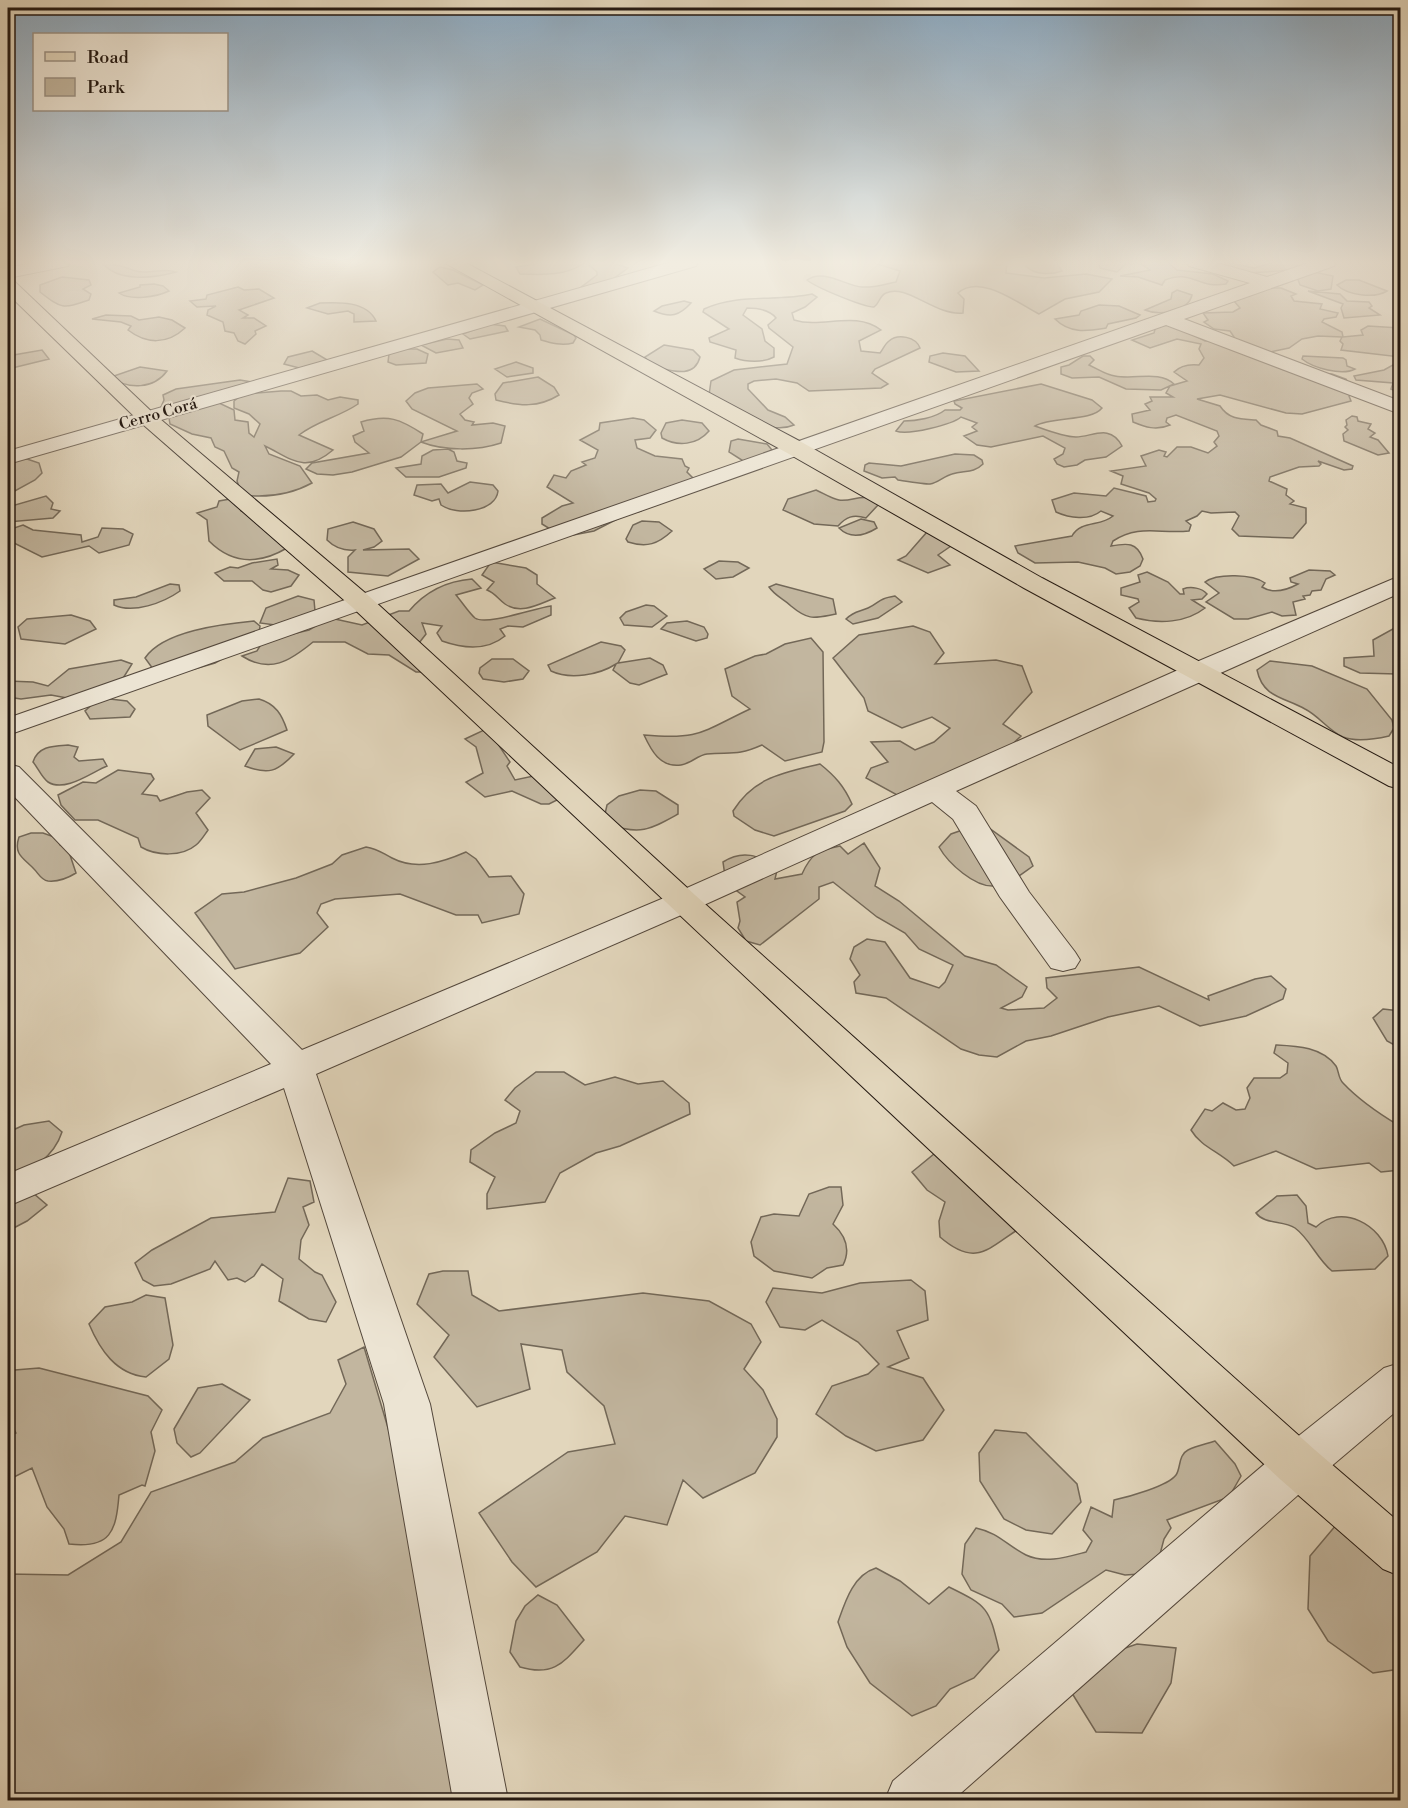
<svg xmlns="http://www.w3.org/2000/svg" width="1408" height="1808" font-family="'Libre Bodoni',serif">
	<style>
		.green { fill: #c2b69f; stroke: #736858; stroke-width: 1.5 }
		.lines { fill: none; stroke-linecap: round; stroke-linejoin: round }
		.minor-casing { stroke: #54483c; stroke-width: 2 }
		.major-casing { stroke: #241912; stroke-width: 2 }
		.minor { fill: #ece4d3; fill-rule: evenodd }
		.major { fill: #e2d6bc; fill-rule: evenodd }
		.labels { text-anchor: middle; dominant-baseline: central; stroke-width: 4.5; stroke-linejoin: round; paint-order: stroke }
		.far-street-label { font-size: 16px; fill: #241912; stroke: #ece4d3 }
	</style>
	<rect width="100%" height="100%" fill="#e2d6bc"/>
	<filter id="stains"><feTurbulence type="fractalNoise" baseFrequency=".00333" numOctaves="4"/><feColorMatrix values="0 0 0 0 .2 0 0 0 0 .09 0 0 0 0 .02 0 0 0 .5 -.17"/></filter>
	<radialGradient id="worn" r=".72"><stop offset=".6" stop-color="#630" stop-opacity="0"/><stop offset="1" stop-color="#630" stop-opacity=".3"/></radialGradient>
	<path class="green" d="M102,262H118L113,265C123,265 127,269 136,271C149,275 162,267 176,272C154,278 117,283 102,262Z
		M547,262H586C567,276 544,275 520,274L516,267Z
		M594,262H610L628,268L606,284L584,291L580,288L597,275V272L588,264Z
		M871,262H1007L1006,273L1044,278L1086,274L1112,279L1099,292L1065,299L1039,314C1019,304 980,273 958,293L964,299L963,313C935,316 906,283 886,293C879,296 880,303 874,307C863,307 815,287 807,280C823,268 846,286 862,287C873,288 885,284 896,282L900,271Z
		M1056,262L1062,271C1051,275 1034,275 1026,266L1027,262Z
		M1098,262H1167L1177,270L1213,274L1228,281L1226,284C1197,289 1192,269 1165,280L1162,285L1138,277L1120,276L1150,270L1141,264H1126L1117,272L1100,268Z
		M1275,262H1297V267L1293,270L1248,273L1203,268L1231,263L1254,268Z
		M440,267L453,270L483,285L475,290L458,283L448,285L433,272Z
		M1314,272L1333,276L1331,289L1318,291L1300,285L1297,277Z
		M62,277L89,280L91,285L83,289L91,294L89,300C62,309 62,309 40,292V285Z
		M1346,280H1359L1387,291C1374,299 1347,295 1337,285Z
		M154,284L163,286L169,291C156,297 131,301 119,293L140,287V285Z
		M238,287L244,290L259,289L274,298L239,310L248,315L243,318H254L266,326L255,331L256,334L245,344L238,341L234,333L225,331L223,322L207,315L208,310L216,306L197,307L190,301L206,299L207,295Z
		M1264,288H1281L1296,294L1291,296L1294,301L1322,304L1320,309L1338,313L1336,317L1324,319L1322,322L1342,332L1343,337L1363,335L1361,330L1368,326L1400,328V357L1341,350L1343,344L1340,341L1342,337L1318,336L1302,339L1289,348L1270,352L1236,340L1230,331L1214,329L1204,322L1208,320L1203,313L1233,312L1240,308L1234,301Z
		M1177,290L1192,295C1188,312 1159,316 1145,310L1171,299L1172,293Z
		M1308,291L1340,294L1347,301L1369,302L1372,306L1369,308L1380,315L1344,318L1341,308L1343,304Z
		M812,294L817,297L805,307L792,313L794,320C823,329 854,310 881,330L859,341L861,351L880,353C883,349 885,344 889,341C898,333 916,337 920,348L875,369L872,373L888,384L881,388L809,391L797,383L776,379L754,381L748,384V389L768,410L785,417L794,425C766,437 733,408 709,395L711,381L734,370L787,364L793,347L769,328L768,325L776,318C769,309 757,308 747,308L743,315L762,329L765,341L774,348V357C763,363 746,362 735,358L736,350L710,342L709,338L729,329L703,312L704,309C739,293 776,302 812,294Z
		M684,301L691,303C679,316 671,318 654,311L662,306Z
		M320,303C338,302 367,301 376,321L354,322V314L348,311L328,314L307,308Z
		M1099,305L1119,306L1140,315L1136,318L1108,324L1106,328C1087,331 1070,334 1055,319L1079,315L1081,311Z
		M106,315L131,316L139,320L159,317L172,320L185,328C167,345 146,344 128,330L131,326L121,322L92,319Z
		M540,319L574,335L576,338L573,343C562,346 551,343 541,340L540,335L535,330L519,327Z
		M489,324L505,326L508,331L470,339L463,334Z
		M1173,325L1205,341L1221,340L1284,370L1332,374L1346,379L1353,390L1349,396L1351,401L1302,414L1286,413L1220,395L1197,399L1220,406C1229,420 1242,419 1256,420L1261,425L1277,431L1278,436L1290,438L1353,466L1352,469L1344,470L1318,461L1321,464L1319,466L1299,467L1270,477L1269,481L1287,489L1286,495L1294,501L1290,504L1306,508V523L1293,538L1239,536L1232,529L1239,516L1235,512L1211,513L1202,511L1197,516L1186,521L1191,525L1189,531C1159,534 1139,524 1113,541L1111,546C1127,543 1137,542 1143,559L1140,566L1130,572L1116,574L1105,568L1078,562L1035,563L1018,553L1015,546L1072,536C1081,520 1100,527 1113,516L1101,511C1089,521 1069,518 1056,512L1052,500L1074,493L1106,496L1114,488L1146,496L1148,502L1155,501L1156,499L1149,493L1121,484L1123,476L1111,471L1146,466L1141,456L1159,450L1166,452L1164,456L1167,457L1177,447H1191L1208,453L1217,446L1214,442L1219,436L1217,431L1176,415L1167,418L1166,422L1170,425C1156,431 1145,427 1133,422L1132,414L1150,410L1145,404L1152,401L1150,397H1173L1166,393L1170,386L1187,381L1174,372C1181,365 1190,364 1199,365L1204,358L1199,349L1201,344L1177,339L1150,348L1132,340L1154,333L1156,326Z
		M447,339L459,340L463,348L436,353L421,345Z
		M664,345L693,350L700,357C694,380 670,370 651,366L645,357Z
		M403,349H417L428,354L426,363L396,365L388,362L389,354Z
		M42,350L49,359L8,369V356Z
		M312,351L329,361L303,369L284,364L288,357Z
		M943,353L965,356L979,371L956,372L929,362L930,356Z
		M1083,356H1090L1094,360L1089,365C1098,369 1106,375 1115,376C1135,380 1159,370 1174,384L1161,390L1126,389L1099,377L1072,378L1061,374V367L1069,365Z
		M1303,356L1343,358L1346,360L1347,366L1355,369C1342,376 1313,368 1302,359Z
		M1400,361V393L1391,389L1393,383L1356,380L1354,376L1384,370Z
		M516,362L533,368V373L507,377L495,369Z
		M140,367L167,371C154,389 128,390 111,377Z
		M538,377L554,387L559,395C538,408 520,406 496,400L495,394L503,383Z
		M240,380L252,382L170,409L161,407L164,400L163,395L176,389Z
		M477,384L483,389L472,393L469,398L473,404L460,414L465,420L474,422L472,425L493,423L505,426L501,443C477,451 444,451 421,442L401,457L352,472L333,475L317,474L306,469L312,463L369,453L355,442L353,436L364,431L361,422C388,414 400,419 423,434L421,442L457,431L412,409L406,401L415,393L428,388Z
		M1041,384L1092,400L1102,408C1091,422 1052,416 1035,426C1046,430 1064,437 1076,437C1092,437 1110,423 1122,446L1106,457L1085,460L1077,465L1064,467L1057,464L1054,459L1063,454L1065,448L1043,436L991,447L977,445L964,436L977,431L972,427L977,423L961,417C953,424 908,436 896,431L904,421C916,421 935,418 945,410H960L962,408L955,404L954,401Z
		M281,391H291L301,396L317,395L328,400L340,397L358,400V404C339,417 317,421 299,435L333,450C305,474 292,459 265,446L269,454L300,466L312,483C290,495 267,498 242,495L237,481L239,472L232,468L224,451L215,447L211,438L192,434L170,424L169,418L173,413L217,402L234,410L235,420L248,422L249,433L254,437L260,424L249,414L234,408V401L243,394Z
		M1352,416L1357,417L1358,421L1371,424L1368,429L1375,433L1370,437L1378,440L1389,453L1378,455L1344,441L1343,434L1348,430L1345,427L1347,425L1346,420Z
		M633,418L644,420L656,430L650,438L635,440L637,448L655,456L682,459L685,466L689,468L687,472L693,478L651,498L641,511L625,515L594,531L563,537L542,524V518L562,506L573,503L547,487L554,475L566,478L571,471L586,465L582,462L595,458L598,450L580,440L599,430L600,423Z
		M682,420L702,423L709,431C697,445 678,447 662,438L661,433L666,423Z
		M738,439L767,444L772,450L748,464L729,452L731,441Z
		M448,449L454,452L457,461L467,463L466,468L439,477H406L396,468L421,464L422,456L433,450Z
		M955,454L974,455L982,460L983,464C973,474 964,470 952,474C944,476 938,483 930,484C924,484 905,481 898,480L895,477L882,478L864,471L865,465L869,463L901,466Z
		M27,459L39,463L42,473L35,480L11,493L8,502V460Z
		M470,482L493,485L498,491C496,512 457,516 441,505L439,499L432,501L414,495L417,485L441,484L448,493Z
		M816,490C823,493 832,499 839,500C855,502 865,490 878,505L866,518C853,514 846,517 838,526L814,524L783,510L788,499Z
		M46,496L53,503L51,509L60,511L53,518L8,522V507Z
		M230,499L238,503L241,511L249,514L287,548C260,564 233,565 209,541L207,520L197,513L217,507L219,501Z
		M861,519L874,522L877,528C864,536 850,539 839,528Z
		M642,521L659,522L672,531C658,544 647,548 628,542L626,539L633,525Z
		M353,522L374,529L382,541L374,547L363,550L409,549L419,559L388,576L348,572V557L355,550C344,551 335,548 327,540L328,529Z
		M23,525L33,530L81,535L82,542L98,537L102,528L123,529L133,534L129,545L99,553L89,546L42,557L8,540V530Z
		M927,532L954,544L938,555L950,565L928,573L898,560L906,556Z
		M277,559L278,565L271,569L288,570L299,575L291,586L271,592L263,590L252,581H224L215,573L230,567L238,568L252,563Z
		M719,561L738,562L749,568L733,577L716,579L704,569Z
		M491,562L526,568L537,575V584L555,598C539,604 521,615 505,604C498,599 495,593 487,590L494,582L482,575Z
		M1309,570L1330,571L1335,575L1326,579L1321,590L1312,591L1310,595L1303,596L1305,599L1293,602L1296,615L1282,616L1272,612L1248,619H1234L1206,602L1219,593L1205,582C1217,573 1253,574 1265,583L1262,587C1273,594 1287,590 1298,584L1291,582L1290,578Z
		M1147,572L1168,582L1180,594H1184L1183,589C1191,586 1202,588 1207,594L1202,599L1192,600L1205,608C1186,623 1159,624 1136,618L1129,608L1139,602L1138,599L1121,595V588L1140,582L1138,575Z
		M472,579L481,588L456,595C462,602 469,613 475,618C486,626 535,608 551,606V615L523,627L508,626L500,629L505,636C487,651 462,648 442,641L437,633L442,626L422,623L426,634L419,643L426,672H416L389,655L368,654L345,642H313C290,661 270,674 242,656L257,651L263,641L309,630L324,621L335,619L362,625L399,611H409C426,591 446,581 472,579Z
		M170,584L179,585L180,591C163,603 133,614 114,605V600L136,597Z
		M776,584L833,599L836,614C814,618 809,621 791,606C783,598 776,597 769,587Z
		M298,596L314,600L315,611L275,625L260,623L266,608Z
		M895,596L902,602L878,618L853,624L846,619C854,611 859,612 868,608C881,602 877,599 895,596Z
		M646,605L654,606L667,616L652,627L624,625L620,618L626,612Z
		M71,615L90,621L96,629L65,644L21,639L18,627L27,619Z
		M254,621L260,626L258,639L215,663L191,670L153,669L145,658C163,631 222,624 254,621Z
		M687,621L704,627L708,634L707,638L696,641L661,629L667,623Z
		M1400,625V670L1397,674L1360,673L1344,666V658L1374,656L1373,640Z
		M913,626L930,632L944,653L935,664L996,660L1022,666L1032,692L1003,724L1021,736L993,763L897,795L866,778L871,768L888,762L871,742L900,741L915,750L934,742L950,728L932,717L902,728L868,711L864,698L833,658L859,635Z
		M811,638L823,652L824,742L822,752L785,761L762,745C737,756 732,752 707,754C698,755 690,764 681,765C660,768 651,750 644,735C701,740 701,732 750,709L732,696L725,669L755,656L766,654L785,644Z
		M601,642L621,646L625,650L618,663L650,658L663,665L667,674L639,685L630,683L613,670L616,664C599,675 570,680 551,671L548,665Z
		M492,659H513L529,671L523,679L504,682L483,679L479,673L480,668Z
		M121,660L132,664L120,683L67,698L51,695L21,699L8,697V681L33,682L48,686L69,669Z
		M1270,661L1312,666L1367,689L1392,720L1394,728L1389,736C1376,739 1356,742 1343,737C1329,731 1319,716 1305,709C1284,697 1263,698 1257,670Z
		M110,699L127,701L135,709L130,717L90,719L85,711L96,701Z
		M259,699C276,704 282,715 287,730L240,750L208,726L207,715L242,701Z
		M484,730L492,735L510,762L507,766L515,780L538,775L561,798L549,804H541L512,791L485,797L466,782L483,773L476,747L465,739Z
		M68,745L78,747L74,757L79,761L103,759L107,766C92,772 65,793 48,782C42,778 38,768 33,762C38,746 53,746 68,745Z
		M276,747L294,754C277,772 268,775 245,766L255,749Z
		M820,764C835,776 844,786 852,804L845,811L774,836L755,830L734,816L733,811C754,777 783,773 820,764Z
		M118,770L151,774L154,779L142,794L157,796L160,801L187,792L202,790L210,798L196,813L208,830C205,834 201,841 196,845C182,857 156,856 141,847L138,838L98,820H75L61,805L58,795L83,782L96,783Z
		M640,790L656,791L678,805V814C651,829 640,836 609,824L605,814L607,805L619,796Z
		M968,828H989L1029,857L1033,866C1023,873 1009,885 995,886C975,888 948,863 939,847L951,834Z
		M31,833H43L57,838L60,845L68,849L76,873C68,878 59,882 48,881C41,880 39,874 34,869C24,858 13,855 19,837Z
		M864,843L880,868L875,886L899,901L965,956L996,965L1027,987L1022,997L1001,1008L1008,1010L1044,1008L1057,998L1047,988L1046,978L1139,967L1209,1000L1208,996L1255,979L1271,976L1286,989L1283,999L1246,1016L1200,1026L1159,1006L1108,1017L1051,1036L1026,1041L997,1057L979,1055L961,1049L886,998L856,993L854,982L860,975L850,959L854,947L867,939L885,942L910,978L939,988L945,982L953,965L919,949L905,933L877,917L833,882L819,887V899L760,945L746,941L738,928L740,921L737,902L745,897L726,883L723,862C743,849 758,856 778,866L775,879L802,874C811,854 818,850 840,846L848,854Z
		M366,847C378,849 382,853 392,858C417,871 443,862 466,852L476,859L489,877L511,876L524,894L519,914L482,923L478,915H456L400,894L335,899L321,904L317,913L328,927L300,953L235,969L195,913L222,894L244,892L296,878L332,864L342,855Z
		M1383,1009L1400,1011V1048L1387,1041L1373,1018Z
		M1276,1045C1297,1046 1322,1047 1336,1066C1339,1071 1338,1078 1343,1083C1359,1100 1378,1113 1398,1125L1400,1124V1170L1381,1172L1369,1163L1316,1169L1276,1151L1234,1166C1220,1152 1201,1147 1191,1130L1205,1109L1212,1111L1223,1103L1236,1110L1245,1109L1250,1098L1247,1088L1254,1078H1280L1287,1073L1288,1063L1274,1053Z
		M536,1072H564L585,1085L615,1077L638,1084L663,1081L689,1103L690,1114L620,1146L596,1153L560,1173L545,1202L487,1209V1194L495,1177L470,1162L471,1150L495,1133L516,1123L520,1111L505,1100L515,1088Z
		M49,1121L62,1132C54,1157 31,1171 8,1181V1125L13,1130L24,1125Z
		M934,1154L1022,1227C989,1247 977,1269 940,1237L939,1221L945,1202L927,1190L912,1172Z
		M288,1178L310,1181L314,1202L303,1207L309,1225L301,1240L299,1259L315,1272L322,1275L336,1302L326,1322L309,1319L279,1301L283,1279L262,1264L254,1276L245,1282L237,1278L228,1280L215,1261L210,1269L171,1284L154,1286L143,1280L135,1263L152,1250L211,1218L275,1212Z
		M8,1187H26L47,1205L27,1221L8,1231Z
		M829,1187H841L843,1205L833,1224C846,1236 851,1249 843,1265L827,1268L812,1278L774,1271L754,1256L751,1242L761,1217L774,1214L799,1216L809,1194Z
		M1297,1195L1306,1206L1308,1223L1316,1227C1341,1203 1383,1225 1388,1256L1375,1269L1332,1271C1317,1259 1310,1239 1295,1228C1283,1220 1265,1225 1256,1213L1277,1196Z
		M443,1271H468L472,1295L499,1311L643,1293L709,1301L751,1324L761,1342L744,1369L763,1390L777,1419V1437L755,1473L703,1498L683,1480L667,1525L625,1516L597,1552L536,1587L512,1562L479,1513L568,1452L615,1444L604,1406L567,1372L562,1350L521,1344L530,1389L477,1407L434,1357L449,1335L417,1304L429,1274Z
		M911,1280L925,1291L928,1320L897,1331L909,1358L888,1367L923,1378L944,1410L923,1440L876,1451L846,1436L816,1414L832,1386L868,1374L879,1364L858,1342L822,1320L805,1330L780,1327L766,1302L773,1288L822,1293L860,1283Z
		M146,1295L165,1298L173,1345L169,1359L146,1377C116,1374 100,1350 89,1324L105,1307L132,1302Z
		M364,1347L458,1664L479,1800H8V1574L68,1575L121,1542L151,1492L235,1462L263,1438L330,1413L346,1384L338,1360Z
		M39,1368L148,1396L162,1410L151,1432L155,1451L145,1486L142,1485L119,1495C116,1531 111,1549 69,1544L64,1529L47,1507L32,1468L8,1480V1438L16,1433C6,1415 1,1387 15,1370Z
		M222,1384L250,1400L200,1453L191,1457L177,1443L174,1429L198,1388Z
		M995,1430L1026,1433L1077,1484L1081,1502L1052,1534L1026,1530L1004,1519L980,1481L979,1453Z
		M1215,1441L1235,1464L1241,1476L1229,1497L1167,1520L1171,1528L1164,1539L1155,1573L1125,1575L1106,1570L1042,1613L1014,1617L1002,1604L971,1590L962,1574L965,1544L976,1528C999,1533 1006,1545 1026,1555C1045,1564 1067,1557 1086,1552L1092,1541L1083,1530L1091,1507L1112,1517L1114,1500C1128,1497 1168,1486 1176,1475C1181,1468 1178,1455 1188,1450C1196,1446 1206,1444 1215,1441Z
		M1342,1518L1379,1533L1400,1549V1669L1373,1673L1328,1641L1308,1609L1310,1556Z
		M876,1568L900,1581L929,1604L949,1587C988,1606 989,1608 999,1650L974,1678L950,1689L936,1706L912,1716L870,1683L847,1647L838,1622C845,1602 853,1575 876,1568Z
		M538,1595L557,1605L584,1640C564,1662 554,1677 520,1667L510,1652L516,1621L525,1606Z
		M1137,1644L1176,1648L1171,1683L1142,1733L1096,1732L1070,1690L1096,1658Z"/>
	<g class="lines">
		<defs>
			<path id="minor" d="M36,262H70L68,266L8,278V268Z
				M671,262H698L696,266L8,464V451Z
				M1187,262H1214L1267,277L1311,262H1336L1334,266L1184,319L1400,401V414L1166,325L8,735V718L1250,283L1189,266Z
				M1400,576V593L956,791L976,806L1029,892L1075,952L1080,960L1075,968L1063,971L1051,968L1000,897L953,819L932,802L695,909L316,1074L430,1404L508,1800H453L384,1404L284,1088L8,1206V1174L271,1064L8,790V764L19,767L302,1050L671,895L1187,666Z
				M1400,1363V1408L1315,1480L953,1800H885L893,1781L1281,1450L1384,1368Z"/>
			<path id="major" d="M443,262H464L805,444L1042,578L1400,768V789L1389,786L1024,588L789,454Z
				M8,280L14,281L153,413L370,597L695,895L1315,1450L1400,1523V1576L1383,1569L1281,1480L352,607L139,421L8,294Z"/>
		</defs>
		<use href="#minor" class="minor-casing"/>
		<use href="#major" class="major-casing"/>
		<use href="#minor" class="minor"/>
		<use href="#major" class="major"/>
	</g>
	<linearGradient id="sky" x2="0" y2="1"><stop stop-color="#8ba8bf"/><stop offset="0.51" stop-color="#f2ede1"/><stop offset="1" stop-color="#f2ede1" stop-opacity="0"/></linearGradient>
	<rect width="1408" height="515" fill="url(#sky)"/>
	<g class="labels">
		<g class="far-street-label">
			<text transform="translate(158 414) rotate(-16)">Cerro Corá</text>
		</g>
	</g>
	<rect width="1408" height="1808" fill="none" stroke="#e2d6bc" stroke-width="30"/>
	<rect x="9" y="9" width="1390" height="1790" fill="none" stroke="#241912" stroke-width="3"/>
	<rect x="15" y="15" width="1378" height="1778" fill="none" stroke="#241912" stroke-width="1.5"/>
	<rect x="33" y="33" width="195" height="78" fill="#ece4d3" stroke="#9c9386" stroke-width="1.5"/>
	<rect x="45" y="52" width="30" height="9" fill="#e2d6bc" stroke="#9c9386" stroke-width="1.5"/>
	<text x="87" y="63" font-size="18" fill="#241912">Road</text>
	<rect x="45" y="78" width="30" height="18" fill="#c2b69f" stroke="#9c9386" stroke-width="1.5"/>
	<text x="87" y="93" font-size="18" fill="#241912">Park</text>
	<rect width="100%" height="100%" filter="url(#stains)"/>
	<rect width="100%" height="100%" fill="url(#worn)"/>
</svg>
